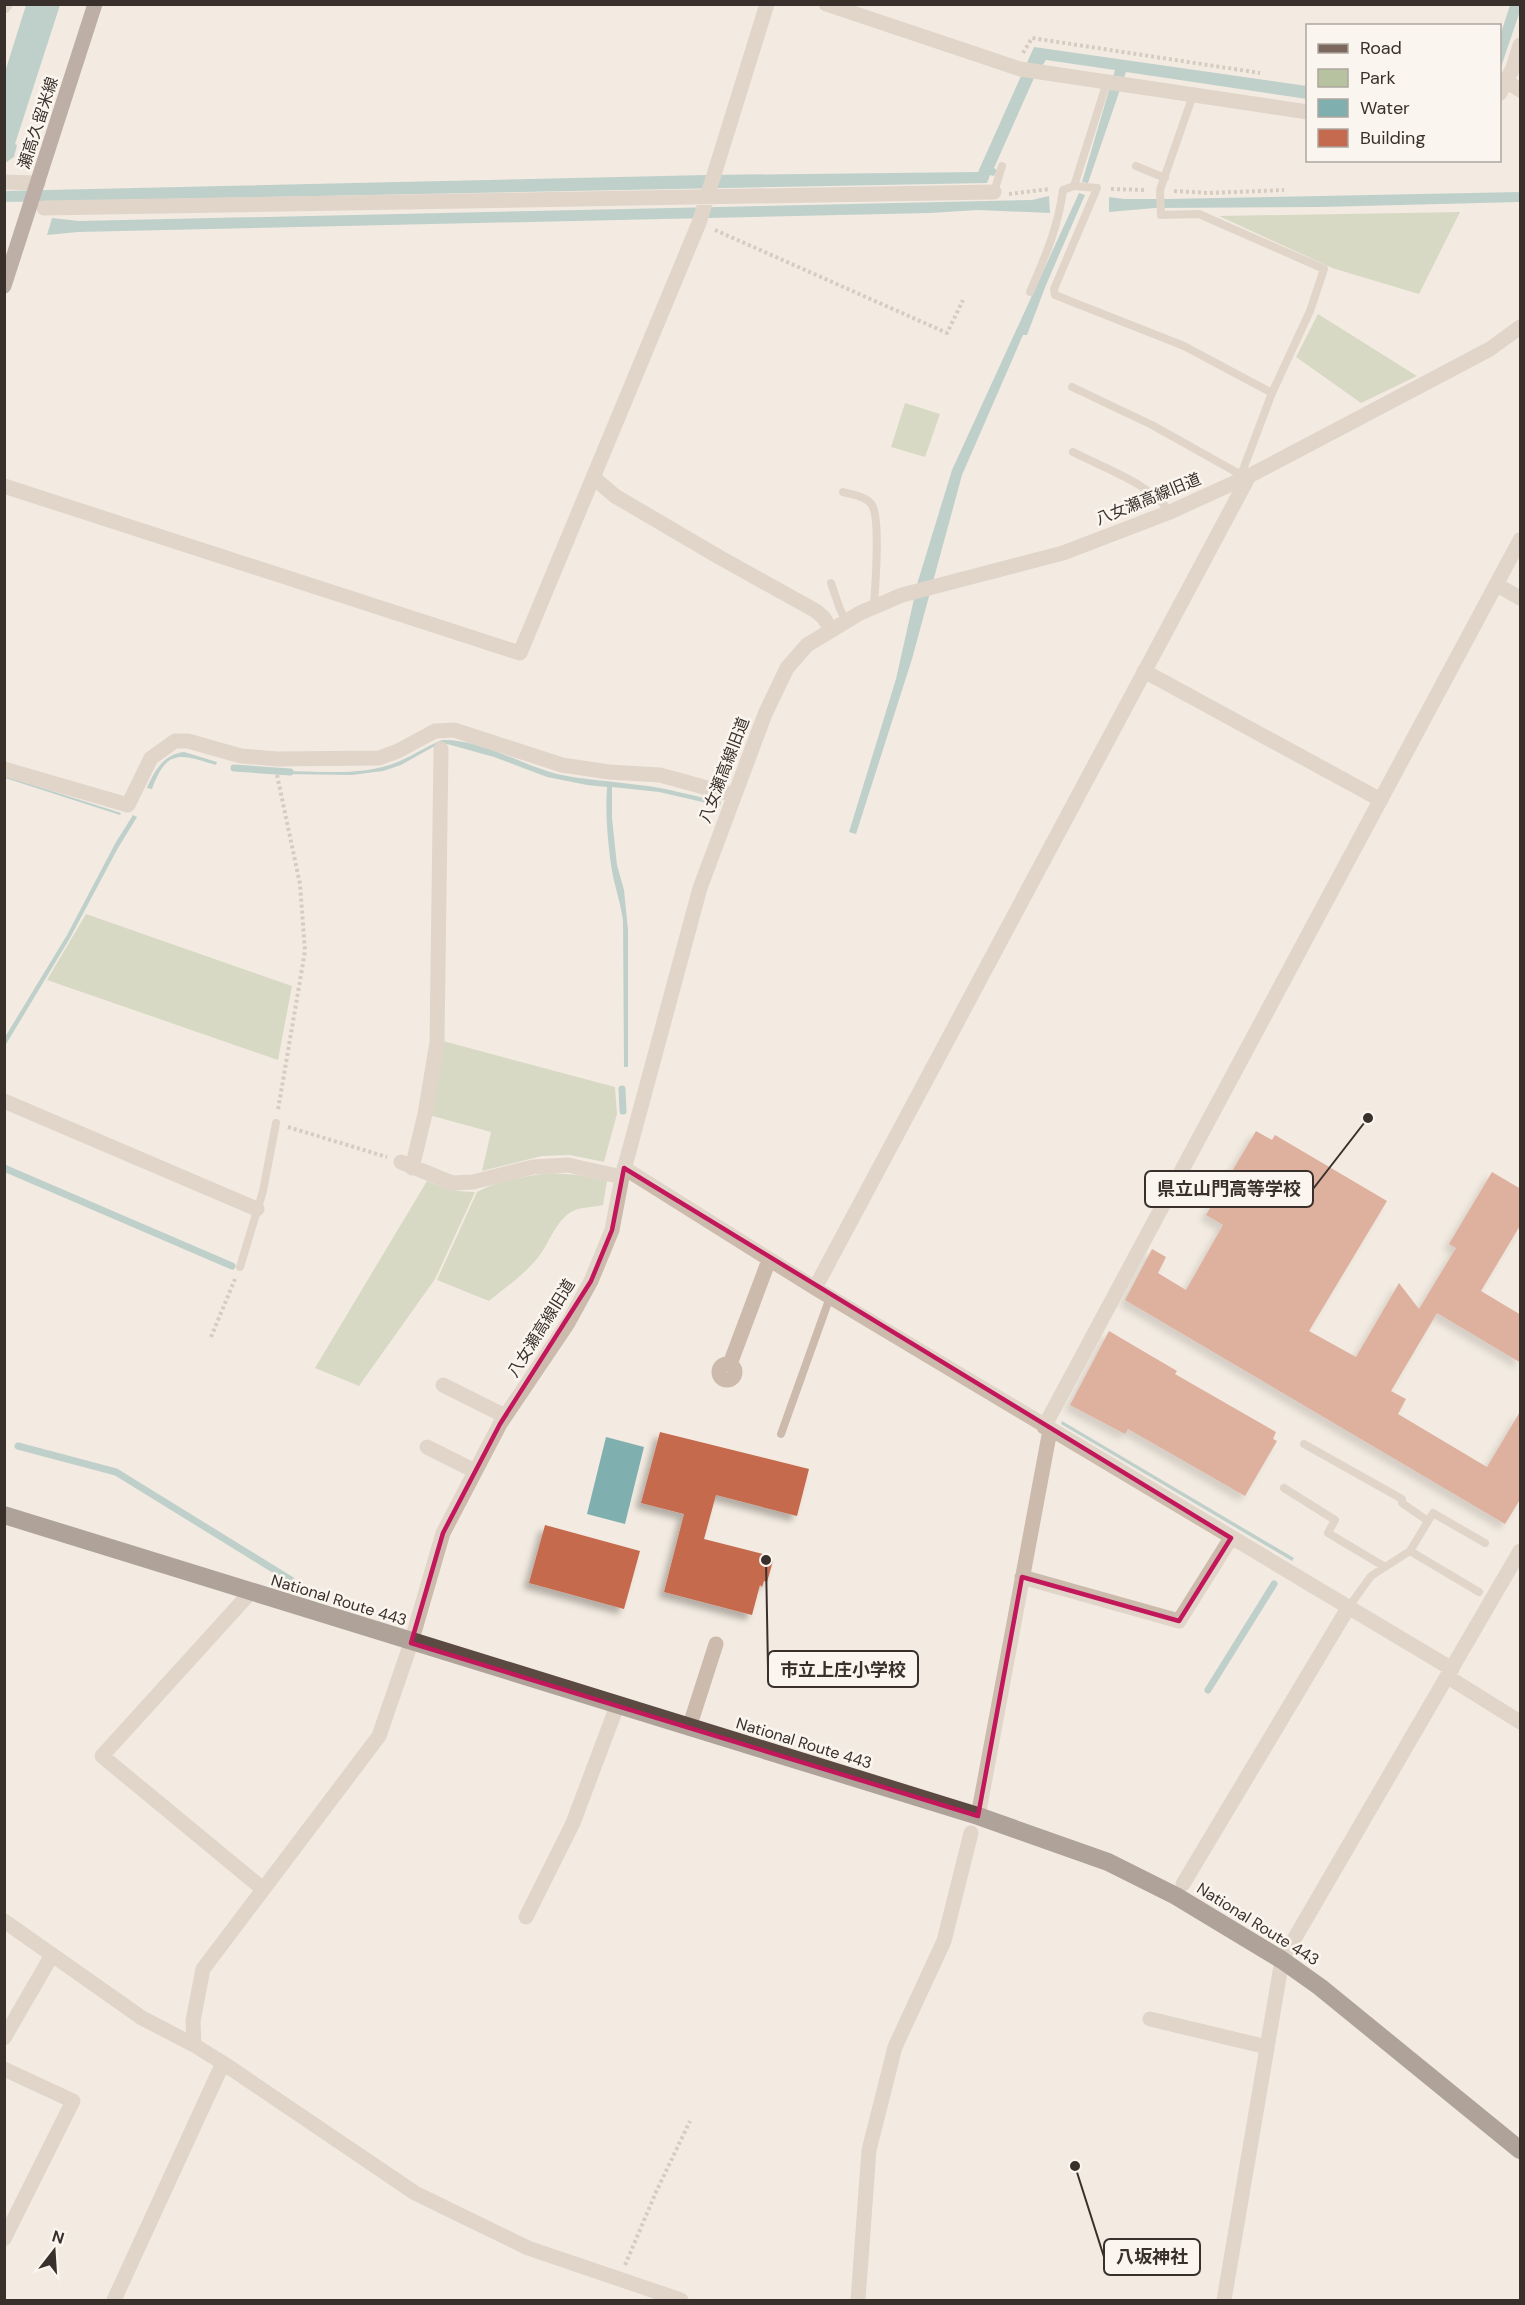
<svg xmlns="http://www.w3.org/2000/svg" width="1525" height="2305" font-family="'DM Sans','Noto Sans JP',sans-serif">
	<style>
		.green { fill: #b7c3a0 }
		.water { fill: #80afb0 }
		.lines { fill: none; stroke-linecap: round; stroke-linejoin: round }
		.stream { stroke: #80afb0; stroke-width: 7 }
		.building { fill: #c56a4e; filter: url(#shadow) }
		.path { stroke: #b8a596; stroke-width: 4; stroke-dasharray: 3 3; stroke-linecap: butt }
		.lane { stroke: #ccbbac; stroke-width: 8 }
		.street { stroke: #ccbbac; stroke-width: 15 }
		.primary { stroke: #7c675c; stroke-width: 15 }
		.highway { stroke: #5b4a42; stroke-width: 18 }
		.marked { fill: none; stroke: #c2185b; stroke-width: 4.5; stroke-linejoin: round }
		.labels { text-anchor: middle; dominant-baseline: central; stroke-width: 5; stroke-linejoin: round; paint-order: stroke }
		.street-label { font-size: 16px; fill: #3a302b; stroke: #faf5ee }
		.leader { fill: none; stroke: #3a302b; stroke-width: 2 }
		.callout-dot { fill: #3a302b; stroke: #faf5ee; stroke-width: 2 }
		.callout { fill: #faf5ee; stroke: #3a302b; stroke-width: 2 }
		.callout-label { font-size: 18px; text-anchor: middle; font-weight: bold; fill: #3a302b }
	</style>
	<defs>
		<filter id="shadow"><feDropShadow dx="-5.5" dy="5.5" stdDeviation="3" flood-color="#0004"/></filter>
	</defs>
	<rect width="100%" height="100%" fill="#f3ebe1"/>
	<path class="green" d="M1460,212L1419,294L1332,268L1219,216Z
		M1318,314L1417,376L1361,403L1296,357Z
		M905,403L940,414L925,457L891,447Z
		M86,914L292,986L278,1060L47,980Z
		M443,1041L615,1087L617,1114L604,1162L570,1155L542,1156L482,1171L491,1132L429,1115Z
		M551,1173L579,1175L607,1181L603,1205C594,1207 583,1207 575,1210C555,1218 549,1247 535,1261C521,1277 505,1288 489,1301L437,1280L477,1192C500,1180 525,1176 551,1173Z
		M427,1181C443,1188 457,1192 475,1192L435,1279L359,1386L315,1368Z"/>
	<path class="water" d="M26,5H60L15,144L17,145L14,157L5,163V72Z
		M1510,5H1520V11L1500,70V36Z
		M1034,47L1307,86V99L1126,72L1088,183L1082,182L1115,70L1046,60L1034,78L994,168L997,170L994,176L990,175L987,183L5,202L4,191L707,175L978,172Z
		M1520,192V202L1321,207L1155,208L1109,212V197L1124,199H1167Z
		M1079,193L1085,195L1046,285L1027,335H1023L962,475L912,659L856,834L849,832L896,679L918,581L952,470Z
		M1049,196L1050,213L978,210L930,213L78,232L47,235L52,218L79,221L1032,200Z
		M442,740C481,739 519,764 557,774C584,780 611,781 639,785C667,788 694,796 721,802L720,806L659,792L612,787V818L617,865L624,890L628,930V1067H624L623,921C621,904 615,888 612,871C608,844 605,814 607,787L587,785L547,777L494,757L447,744L433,747L401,765L383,771L352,775L282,774V771C320,771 364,777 400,761C414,755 427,746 442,740Z
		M184,752L217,762L216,765C180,754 167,748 152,789L147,788C154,771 164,754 184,752Z
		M5,776L121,813L120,815L5,778Z
		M133,815L137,817L118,848L70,938L5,1046V1037L67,935L116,842Z
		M1062,1421L1294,1558L1292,1561L1061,1424Z
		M606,1437L644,1447L625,1524L587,1514Z"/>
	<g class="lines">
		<path class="stream" d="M234,768L290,772
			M622,1089L623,1111
			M4,1168L232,1266
			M18,1446L116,1472L291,1580
			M1208,1690L1274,1584"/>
	</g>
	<path class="building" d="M1256,1131L1272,1140L1275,1135L1387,1201L1309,1331L1356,1357L1399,1283L1419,1309L1456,1248L1449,1244L1492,1172L1521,1189V1224L1481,1291L1521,1315V1363L1437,1313L1391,1391L1406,1399L1398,1414L1487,1467L1521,1410V1498L1505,1524L1125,1300L1152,1249L1166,1257L1158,1273L1186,1290L1223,1225L1206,1215Z
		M1109,1331L1177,1371L1175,1374L1276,1432L1273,1439L1277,1441L1245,1496L1128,1429L1125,1434L1070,1405Z
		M660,1432L809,1469L797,1516L716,1495L704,1539L767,1555L766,1559L773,1561L767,1582L764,1581L762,1587L760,1585L752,1615L664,1592L684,1514L641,1503Z
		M545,1525L640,1551L624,1609L529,1583Z"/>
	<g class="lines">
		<path class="path" d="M1023,53L1032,38L1260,73
			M1111,189L1145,190
			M1174,191L1209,193L1284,190
			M1009,194L1050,189
			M715,230L947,333L963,300
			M277,775L300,884L305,951L278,1110
			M288,1127L387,1157
			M211,1337L235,1279
			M625,2265L656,2192L690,2121"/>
		<path class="lane" d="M1193,95L1160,190L1161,215L1199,214L1324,269L1310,311L1272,393
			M1136,166L1165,178
			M1074,186L1107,82
			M994,192L1002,166
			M1030,292C1045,257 1058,228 1063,190L1074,186L1097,188L1054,289L1055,295L1184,346L1272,393L1241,475
			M1072,387L1152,425L1245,477
			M1073,452C1104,468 1149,483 1170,512
			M843,492C852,495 866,496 872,505C881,520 875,587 874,607
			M831,583L840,609L846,621
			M240,1267L263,1191L276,1123
			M781,1434L830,1297
			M1304,1444L1402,1499V1503L1428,1521
			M1284,1488L1335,1520L1328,1533L1385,1567
			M1410,1551L1479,1592
			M1348,1608L1371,1576L1410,1551L1433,1513L1485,1543"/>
		<path class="street" d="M826,4L1020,69L1308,112
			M4,6L5,4
			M1506,81L1520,90
			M1500,93L1513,68L1520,45
			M4,182L38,183
			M44,208L994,192
			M593,477L615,496L719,557L816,611L824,618L831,630
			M4,486L520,653L699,223L767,4
			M1497,585L1520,598
			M1144,671L1381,800
			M4,769L128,805L151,758L175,741H188L241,756L277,759L379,758L398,751L435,731L454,730L562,765L609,772L660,775L733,795
			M4,1101L257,1209
			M401,1162L452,1183L473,1182L533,1167L568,1165L622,1177
			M412,1168L425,1114L437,1042L441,749
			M624,1168L815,1288L1452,1669
			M815,1288L1249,476
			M719 1372a8 8 0 1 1 16 0a8 8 0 1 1-16 0Z
			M730,1364L769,1260
			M443,1385L505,1416
			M1044,1427L1520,540
			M427,1447L475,1471
			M1022,1577L1179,1621L1231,1538
			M250,1593L102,1756L263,1889
			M1448,1677L1520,1722
			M689,1728L716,1644
			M978,1816L1050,1430
			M1183,1884L1348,1608
			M526,1917L573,1823L617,1706
			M4,1921L142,2018L194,2045L223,2063L415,2193L528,2248L681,2300
			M1150,2019L1267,2047
			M4,2038L52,1955
			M194,2045L193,2021L203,1969L379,1736L411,1643L443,1533L500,1424L568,1323L591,1281L612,1230L622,1177L700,888L765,714L787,668L807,645L860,613L902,595L1063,553L1170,512L1249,476L1490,349L1520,327
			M4,2069L73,2101L4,2239
			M114,2300L223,2063
			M858,2300L869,2150L895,2047L944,1941L971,1833
			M1224,2300L1282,1960L1520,1551"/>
		<path class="primary" d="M4,286L95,4"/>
		<path class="highway" d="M4,1515L978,1816L1108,1862L1176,1896L1282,1960L1320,1987L1520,2150"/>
	</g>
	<path d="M0 0H1525V2305H0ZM624,1168L1231,1538L1179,1621L1022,1577L978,1816L411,1643L443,1533L500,1424L591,1281L612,1230Z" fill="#f3ebe1" fill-opacity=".55" fill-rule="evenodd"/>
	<path class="marked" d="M624,1168L1231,1538L1179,1621L1022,1577L978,1816L411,1643L443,1533L500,1424L591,1281L612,1230Z"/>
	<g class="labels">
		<g class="street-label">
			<text transform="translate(38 123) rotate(-72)">瀬高久留米線</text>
			<text transform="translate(1148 499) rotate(-22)">八女瀬高線旧道</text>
			<text transform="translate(724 770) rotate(-69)">八女瀬高線旧道</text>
			<text transform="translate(541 1328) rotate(-58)">八女瀬高線旧道</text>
			<text transform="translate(339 1600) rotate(17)">National Route 443</text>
			<text transform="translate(804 1743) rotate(17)">National Route 443</text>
			<text transform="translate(1258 1924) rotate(32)">National Route 443</text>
		</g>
	</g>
	<path class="leader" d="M1368 1118L1313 1189M766 1560L768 1669M1075 2166L1104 2257"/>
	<g class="callout-dot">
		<circle cx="1368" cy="1118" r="6"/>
		<circle cx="766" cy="1560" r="6"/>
		<circle cx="1075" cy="2166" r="6"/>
	</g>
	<g class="callout">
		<rect x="1145" y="1171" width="168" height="36" rx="6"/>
		<rect x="768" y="1651" width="150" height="36" rx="6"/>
		<rect x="1104" y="2239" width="96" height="36" rx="6"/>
	</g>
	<g class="callout-label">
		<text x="1229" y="1195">県立山門高等学校</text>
		<text x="843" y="1676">市立上庄小学校</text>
		<text x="1152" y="2263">八坂神社</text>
	</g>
	<rect width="1525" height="2305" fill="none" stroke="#3a302b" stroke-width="12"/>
	<rect x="1306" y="24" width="195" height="138" fill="#faf5ee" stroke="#ada6a0" stroke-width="1.5"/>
	<rect x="1318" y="44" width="30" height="9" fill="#7c675c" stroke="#ada6a0" stroke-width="1.5"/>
	<text x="1360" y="54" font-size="18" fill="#3a302b">Road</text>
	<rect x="1318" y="69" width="30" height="18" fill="#b7c3a0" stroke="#ada6a0" stroke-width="1.5"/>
	<text x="1360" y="84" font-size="18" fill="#3a302b">Park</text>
	<rect x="1318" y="99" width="30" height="18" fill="#80afb0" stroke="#ada6a0" stroke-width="1.5"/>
	<text x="1360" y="114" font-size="18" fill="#3a302b">Water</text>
	<rect x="1318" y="129" width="30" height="18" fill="#c56a4e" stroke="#ada6a0" stroke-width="1.5"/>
	<text x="1360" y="144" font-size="18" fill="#3a302b">Building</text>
	<g transform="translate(54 2251) rotate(17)" stroke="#faf5ee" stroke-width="4.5" paint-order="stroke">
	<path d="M0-4.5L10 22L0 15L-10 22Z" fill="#3a302b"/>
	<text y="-9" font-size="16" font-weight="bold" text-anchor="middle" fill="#3a302b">N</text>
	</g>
</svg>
